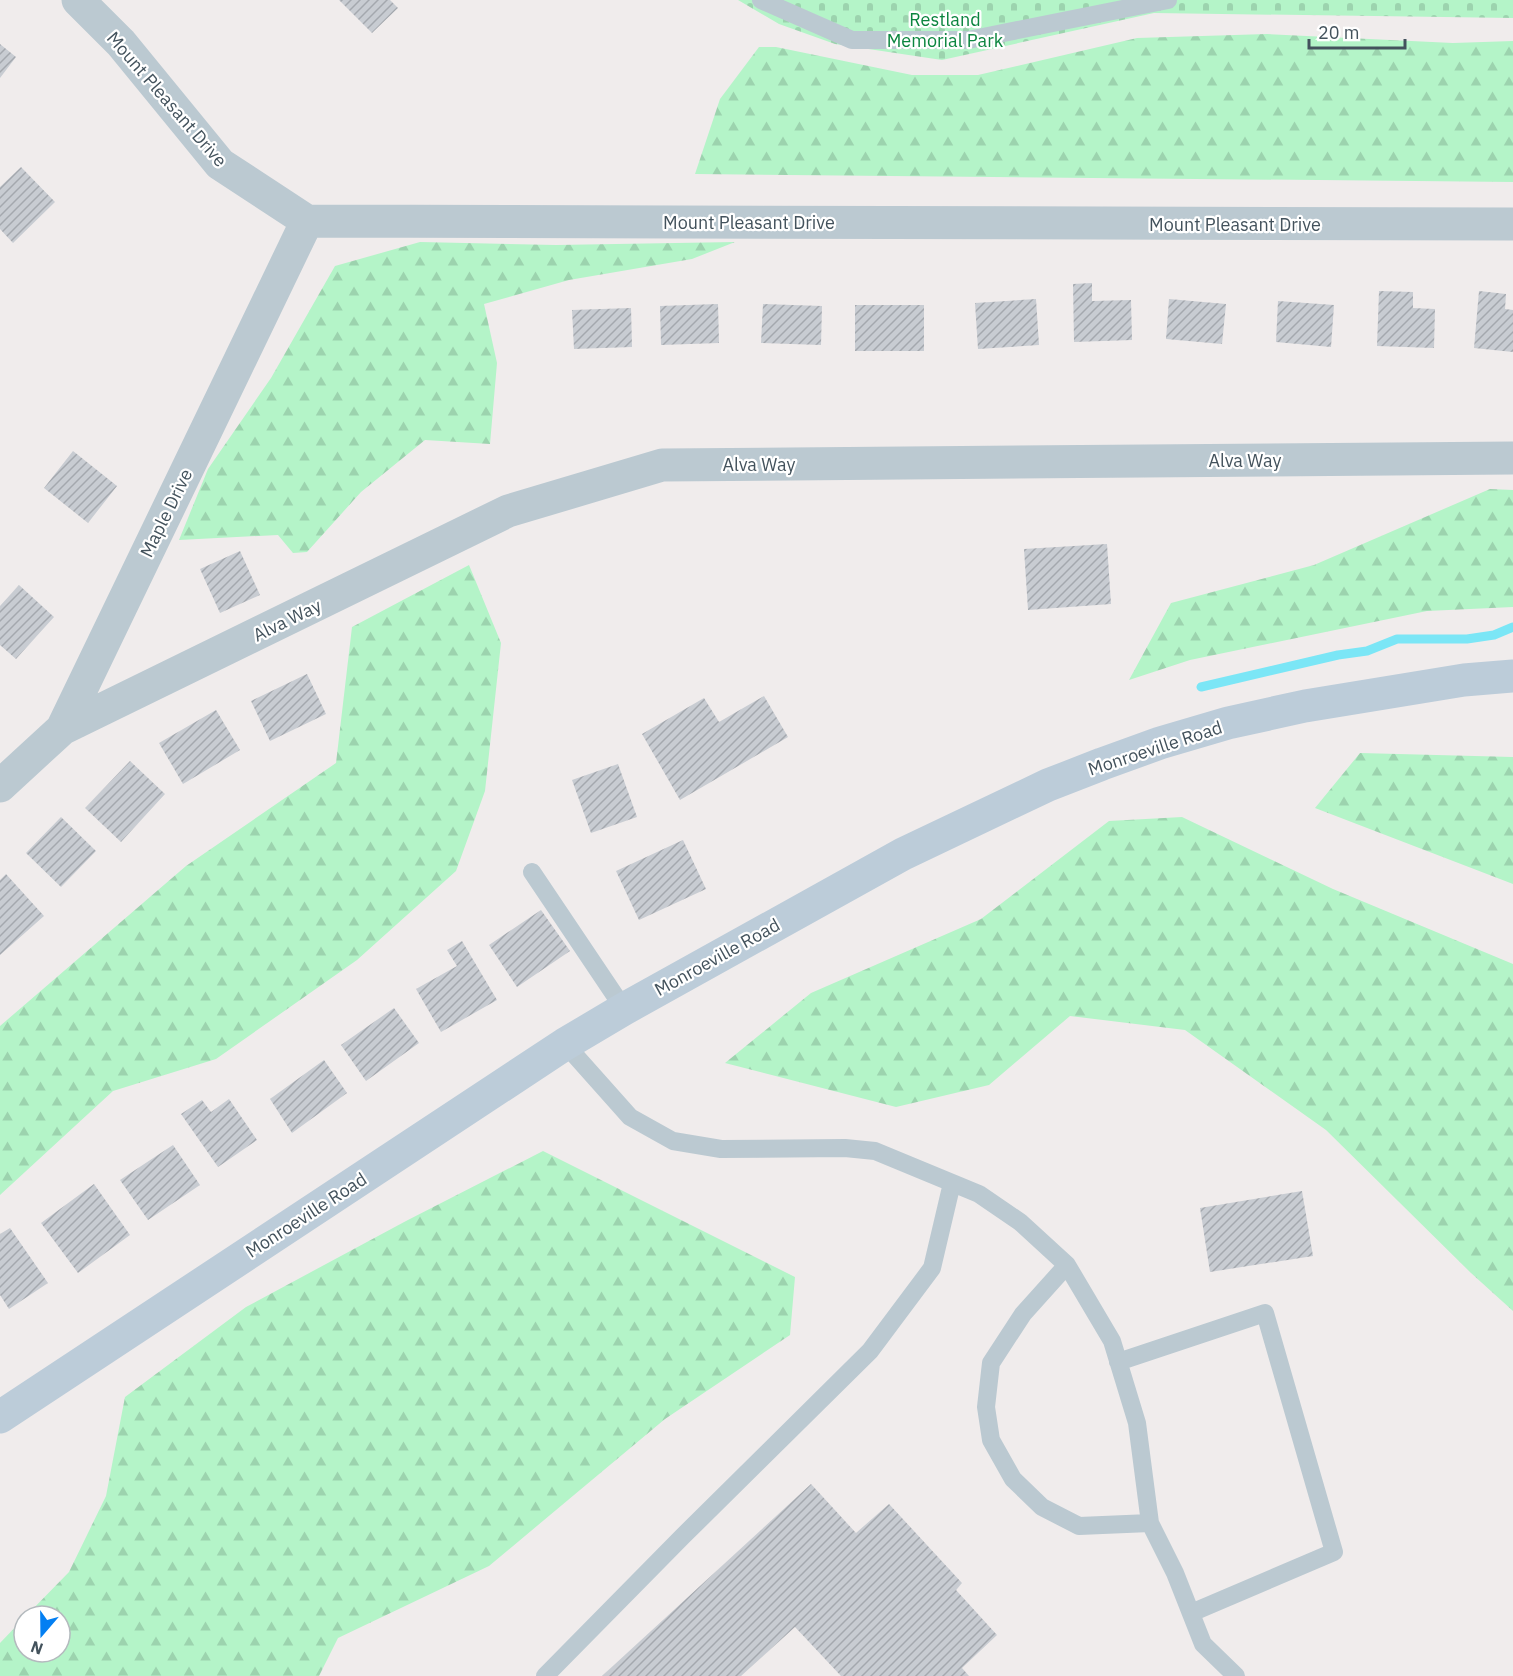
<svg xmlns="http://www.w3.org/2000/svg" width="1513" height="1676" font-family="'IBM Plex Sans',sans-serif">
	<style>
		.forest { fill: url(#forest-firs) }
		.cemetery { fill: url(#cemetery-stones) }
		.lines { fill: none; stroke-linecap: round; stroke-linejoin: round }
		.stream { stroke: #7be6f6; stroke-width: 9 }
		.building { fill: url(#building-hatch) }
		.service { stroke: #bbc9d1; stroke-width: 18 }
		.minor { stroke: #bbc9d1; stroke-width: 33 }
		.secondary { stroke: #bcccd9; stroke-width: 33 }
		.labels { text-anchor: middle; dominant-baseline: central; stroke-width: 4.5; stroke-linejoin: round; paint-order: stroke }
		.park-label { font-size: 18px; fill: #0b853f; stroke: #fff }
		.street-label { font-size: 18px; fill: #43525c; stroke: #fff }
	</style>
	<defs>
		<pattern id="forest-firs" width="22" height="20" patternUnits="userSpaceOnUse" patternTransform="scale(1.5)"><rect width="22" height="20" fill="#b4f4c8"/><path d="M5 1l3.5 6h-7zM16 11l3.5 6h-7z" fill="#9cd3ae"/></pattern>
		<pattern id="cemetery-stones" width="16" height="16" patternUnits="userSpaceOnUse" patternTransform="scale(1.5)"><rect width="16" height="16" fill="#b4f4c8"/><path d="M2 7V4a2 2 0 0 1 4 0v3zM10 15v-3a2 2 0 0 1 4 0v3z" fill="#9cd3ae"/></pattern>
		<pattern id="building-hatch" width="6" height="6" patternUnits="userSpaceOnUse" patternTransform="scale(1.5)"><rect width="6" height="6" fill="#c8ccd2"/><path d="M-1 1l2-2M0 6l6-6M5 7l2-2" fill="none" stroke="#a4a8ae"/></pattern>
	</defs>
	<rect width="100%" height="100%" fill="#f0ecec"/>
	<path class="forest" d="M1267,34L1453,43L1513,41V182L695,174L720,99L759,47H776L912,75H978L1137,38Z
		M420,242L556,245L735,242L692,259L569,280L484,304L497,363L490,444L425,440L361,492L307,552L293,553L278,535L179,540L208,469L271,378L335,266Z
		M1490,489L1513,490V607L1427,611L1190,660L1129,680L1171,603L1314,565Z
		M469,565L501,643L485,791L456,871L357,960L216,1059L113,1091L0,1195V1026L186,866L336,763L352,627Z
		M1360,753L1513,757V884L1315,808Z
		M1182,817L1333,889L1513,964V1311L1471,1273L1326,1130L1185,1030L1070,1016L989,1085L896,1107L725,1063L811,993L981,919L1109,821Z
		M543,1151L795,1277L790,1335L665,1419L489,1566L338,1638L319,1676H0V1643L24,1618V1652H60V1616H26L69,1572L106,1496L125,1397L246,1307L406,1221Z"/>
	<path class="cemetery" d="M738,0H1513V18L1154,13L942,60L835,44L779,24Z"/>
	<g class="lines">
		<path class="stream" d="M1201,687L1338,655L1367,651L1397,639H1467L1494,635L1513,627"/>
	</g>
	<path class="building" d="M339,0H390L398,8L372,33Z
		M0,44L16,57L0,78Z
		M21,167L55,202L13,243L0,229V187Z
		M1092,283V301L1131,300L1132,340L1074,342L1073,284Z
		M1379,291L1413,292V308L1435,309L1434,348L1377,346Z
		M1479,291L1506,294L1505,309L1513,310V352L1474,348Z
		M1036,299L1039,345L978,349L975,303Z
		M1169,299L1226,304L1222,344L1166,339Z
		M1278,301L1334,305L1331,347L1276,342Z
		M718,304L719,343L661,345L660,306Z
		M763,304L822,306L821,345L761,343Z
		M855,305H924V351H855Z
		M631,308L632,347L574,349L572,310Z
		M73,451L117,486L88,523L44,488Z
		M1107,544L1111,604L1028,610L1024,549Z
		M240,551L260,595L220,613L200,569Z
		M19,585L54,617L16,659L0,645V606Z
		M307,674L326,714L270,741L251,701Z
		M764,696L788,737L680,800L642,734L704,698L719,722Z
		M216,710L240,750L183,784L159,743Z
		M130,761L165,794L121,842L85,808Z
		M618,764L637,817L591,833L572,780Z
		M61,817L96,851L61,887L26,853Z
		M683,840L706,889L639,920L616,871Z
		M6,874L44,916L0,955V880Z
		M541,910L570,951L517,987L489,945Z
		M462,941L497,1000L441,1032L416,989L457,966L447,950Z
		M394,1008L419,1043L366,1081L341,1045Z
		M324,1060L347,1093L292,1133L270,1099Z
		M229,1099L257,1140L218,1167L181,1114L202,1100L211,1112Z
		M173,1145L200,1185L148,1220L120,1180Z
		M94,1184L130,1235L78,1273L41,1223Z
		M1302,1191L1313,1256L1210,1272L1200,1208Z
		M10,1228L48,1283L9,1309L0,1295V1234Z
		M811,1484L856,1533L889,1504L962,1583L956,1590L997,1635L962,1668L969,1676H841L795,1627L741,1676H602Z"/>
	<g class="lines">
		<path class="service" d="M761,0L852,40H968L1168,0
			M532,872L624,1009
			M565,1044L630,1117L673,1141L721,1149L845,1148L875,1151L979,1194L1020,1222L1067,1265L1112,1341L1137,1423L1150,1523L1175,1573L1203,1644L1236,1676
			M1067,1265L1023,1314L991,1363L986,1407L991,1440L1013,1479L1042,1507L1079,1526L1150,1523
			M1118,1362L1265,1313L1334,1552L1191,1613
			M545,1676L682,1537L870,1351L932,1268L952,1183"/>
		<path class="minor" d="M78,0L121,43L220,164L307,221L1513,224
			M62,729L508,511L662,465L1513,458
			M0,786L62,729L307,221"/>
		<path class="secondary" d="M0,1417L565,1044L624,1009L903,854L1048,785L1102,764L1160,743L1228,723L1305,706L1464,680L1513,676"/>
	</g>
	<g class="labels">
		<g class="park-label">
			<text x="945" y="19">Restland<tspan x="945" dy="21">Memorial Park</tspan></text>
		</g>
		<g class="street-label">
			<text transform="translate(167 99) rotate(49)">Mount Pleasant Drive</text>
			<text x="749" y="222">Mount Pleasant Drive</text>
			<text x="1235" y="224">Mount Pleasant Drive</text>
			<text x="1245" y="460">Alva Way</text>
			<text x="759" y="464">Alva Way</text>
			<text transform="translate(166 513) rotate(-64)">Maple Drive</text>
			<text transform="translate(287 620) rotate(-26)">Alva Way</text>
			<text transform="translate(1155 748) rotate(-18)">Monroeville Road</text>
			<text transform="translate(717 957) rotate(-29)">Monroeville Road</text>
			<text transform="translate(306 1215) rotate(-33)">Monroeville Road</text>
		</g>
	</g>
	<g transform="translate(42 1634) rotate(200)"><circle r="28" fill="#ffffff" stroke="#b4babe" stroke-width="1.5"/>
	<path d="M0-4.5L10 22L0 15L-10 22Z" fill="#037ff2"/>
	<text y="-9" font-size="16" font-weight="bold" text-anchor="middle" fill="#43525c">N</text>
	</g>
	<path d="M1309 39v9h96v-9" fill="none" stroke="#43525c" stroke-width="3"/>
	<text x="1318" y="39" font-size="18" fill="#43525c" stroke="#ffffff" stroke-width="4.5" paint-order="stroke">20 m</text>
</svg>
